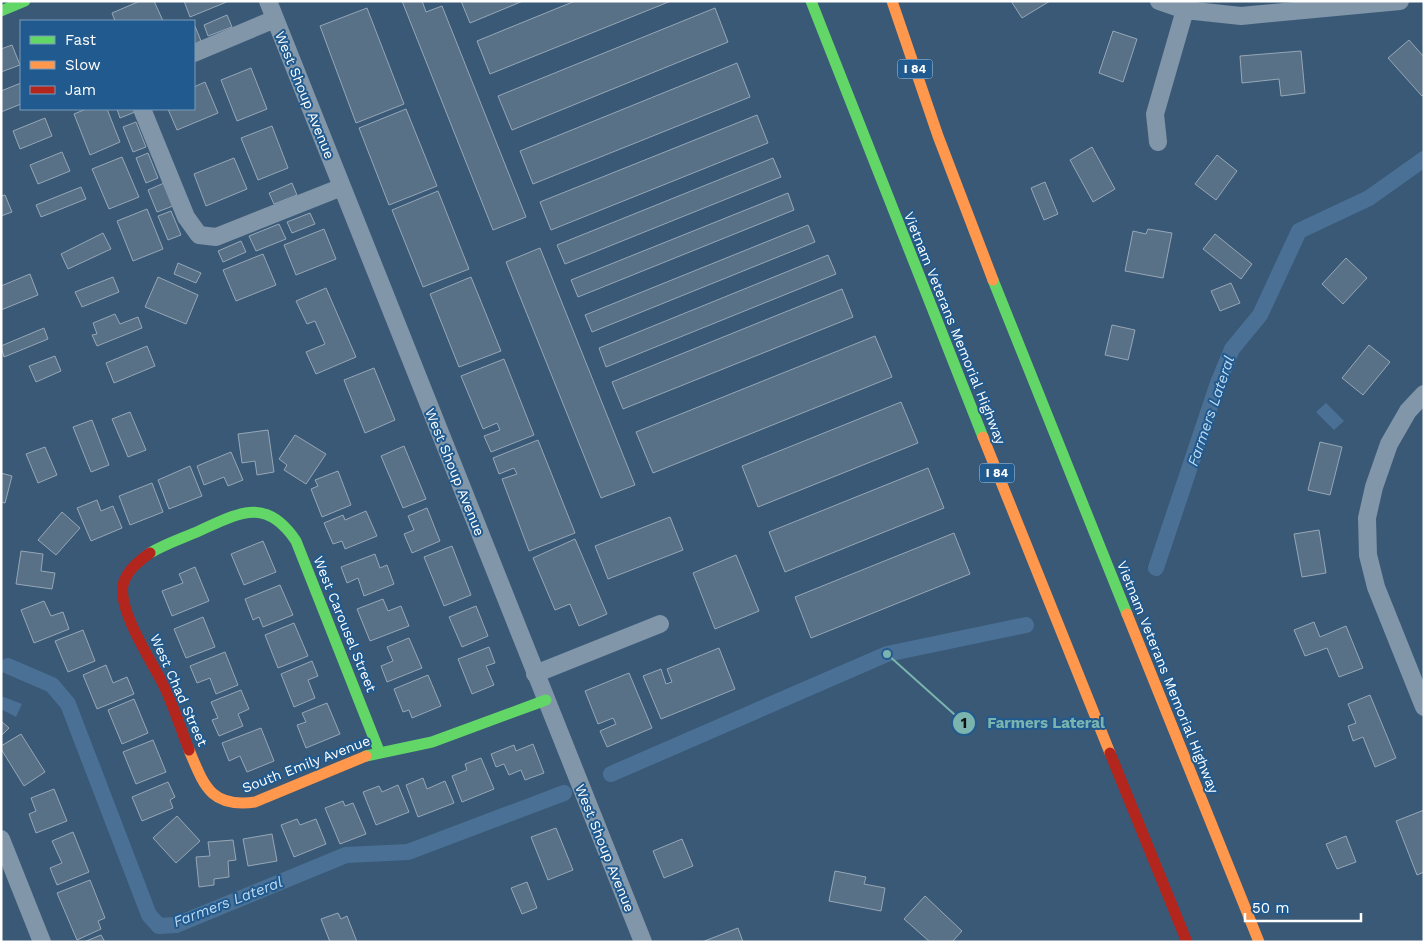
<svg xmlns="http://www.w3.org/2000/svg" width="1425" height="943" font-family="'Work Sans',sans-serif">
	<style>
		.water { fill: #4a7195 }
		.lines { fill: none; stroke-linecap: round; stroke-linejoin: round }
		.canal { stroke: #4a7195; stroke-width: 16 }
		.building { fill: #587187; stroke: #96a7b7 }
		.street { stroke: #8196a9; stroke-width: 18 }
		.fast { stroke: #63d668; stroke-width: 11 }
		.slow { stroke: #ff974d; stroke-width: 11 }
		.jam { stroke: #b3261e; stroke-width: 11 }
		.labels { text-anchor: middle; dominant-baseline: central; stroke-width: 4; stroke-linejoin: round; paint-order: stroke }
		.shield { fill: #215a8e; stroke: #bccedd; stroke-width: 1 }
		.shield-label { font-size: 12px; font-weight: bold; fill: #fff }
		.street-label { font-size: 14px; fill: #fff; stroke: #215a8e }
		.water-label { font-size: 15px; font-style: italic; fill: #bcdaf3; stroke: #215a8e }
		.leader { fill: none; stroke: #7bb4af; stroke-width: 2 }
		.callout-dot { fill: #7bb4af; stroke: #215a8e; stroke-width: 2 }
		.mark-label { font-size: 15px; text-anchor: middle; font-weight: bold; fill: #111 }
		.callout-label { font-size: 15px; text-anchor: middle; font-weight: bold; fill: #7bb4af; stroke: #215a8e; stroke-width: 4; stroke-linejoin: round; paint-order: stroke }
	</style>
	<rect width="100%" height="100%" fill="#3a5976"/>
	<path class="water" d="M1326,403L1344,421L1334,430L1316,412Z
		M1,696L22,704L16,717L1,709Z"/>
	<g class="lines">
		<path class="canal" d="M1156,568L1218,383L1232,349L1260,315L1299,231L1369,198L1424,159
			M8,666L52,685L68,704L149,915L159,926L176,925L346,855L408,852L564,793
			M611,774L887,654L1026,625"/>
	</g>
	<path class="building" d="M140,1H154L163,21H115L112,13Z
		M184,1H229L190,17Z
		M402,1H422L426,12L442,6L526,217L493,230Z
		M461,1H523L470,23Z
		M575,1H671L490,74L477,41Z
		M1011,1H1050L1022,18Z
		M367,8L404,104L356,123L320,26Z
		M715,8L728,42L512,130L498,96Z
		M227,15L232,27L208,36L204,25Z
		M195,26L201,41L194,45V27Z
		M1113,31L1137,39L1123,82L1099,73Z
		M1409,40L1424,57V95L1422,96L1388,58Z
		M12,45L20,65L1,72V49Z
		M1301,51L1305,93L1281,96L1279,79L1242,83L1240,56Z
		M737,63L750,97L533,184L520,151Z
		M251,68L267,109L237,121L221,80Z
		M205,82L218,113L177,130L168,109H194V87Z
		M21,83V104L1,112V91Z
		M86,109H107L120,142L90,155L74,114Z
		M117,109H133L135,112L120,118Z
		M406,109L437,186L389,205L359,128Z
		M757,115L768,143L551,230L540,202Z
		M45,118L52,136L20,149L13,131Z
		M136,122L146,147L133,152L123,127Z
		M272,126L288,168L258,180L241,138Z
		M1092,147L1115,189L1093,202L1070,160Z
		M62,152L70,171L38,184L30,165Z
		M148,153L158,178L146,183L136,158Z
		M1217,155L1237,171L1216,200L1195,184Z
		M122,157L139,197L109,209L92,169Z
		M234,158L247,189L206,206L194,174Z
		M773,158L781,177L565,264L557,245Z
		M1045,182L1058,214L1044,220L1031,188Z
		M164,183L173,206L157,212L148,190Z
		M292,183L297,195L274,204L269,193Z
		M81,187L86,199L41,217L36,205Z
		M438,191L469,269L423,287L392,210Z
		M788,193L794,210L578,297L571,280Z
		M5,195L12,212L1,216V196Z
		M147,209L163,249L133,261L117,221Z
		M171,211L181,235L168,240L158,216Z
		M310,213L315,224L292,233L287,222Z
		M279,224L286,239L256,251L249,236Z
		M808,225L815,242L592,332L585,315Z
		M324,229L336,259L296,275L284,245Z
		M1148,229L1172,233L1163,278L1125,271L1133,231L1146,234Z
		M103,233L111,249L68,269L61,254Z
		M1215,234L1252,264L1241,279L1203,249Z
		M241,241L246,252L223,262L218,251Z
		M540,248L635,485L601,498L506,262Z
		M263,254L276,285L236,301L223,270Z
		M828,255L836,274L606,367L599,348Z
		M1346,258L1367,278L1343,304L1322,284Z
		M178,263L201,273L196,283L174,274Z
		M30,274L38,295L1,310V286Z
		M113,277L119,292L82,307L75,292Z
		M158,277L198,295L186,324L145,307Z
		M471,277L501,351L459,367L430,294Z
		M1231,283L1240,303L1220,311L1211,291Z
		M326,288L356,357L316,374L306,352L325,344L315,321L307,324L296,301Z
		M842,289L853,317L623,409L612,382Z
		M115,314L120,324L138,317L142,328L97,346L92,335L97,334L93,323Z
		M1112,325L1135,330L1128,360L1105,355Z
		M44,328L48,339L4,357L1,346Z
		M875,336L892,377L653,473L636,432Z
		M1369,345L1390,362L1363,395L1342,378Z
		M147,346L155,366L114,383L106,363Z
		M55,356L61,371L36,382L29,366Z
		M504,359L534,435L491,452L484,436L500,430L497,423L483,429L461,376Z
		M374,368L395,420L365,433L344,380Z
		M901,402L918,443L758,507L742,466Z
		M130,412L146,450L128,457L112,419Z
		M92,420L109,465L91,472L73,427Z
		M268,430L274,472L257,475L255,461L242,463L238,434Z
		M295,435L326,454L306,484L284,470L287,465L279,459Z
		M538,440L575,533L529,551L502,479L517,474L514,468L499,474L493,458Z
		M1320,442L1342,447L1330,495L1308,490Z
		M404,446L426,499L403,508L381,456Z
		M45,447L57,475L38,483L26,454Z
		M231,452L243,480L228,486L224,477L204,485L197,466Z
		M190,466L202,496L169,509L158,480Z
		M928,468L944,508L785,572L769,532Z
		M338,471L351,505L322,517L311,489L318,486L315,480Z
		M1,473L12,476L5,503L1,502Z
		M152,483L163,512L130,525L119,496Z
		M97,500L101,511L113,506L122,528L91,541L77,508Z
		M427,508L440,541L412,553L404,534L414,530L408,516Z
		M366,511L377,536L345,549L342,541L333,544L324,523L343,515L345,520Z
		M62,512L80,528L56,555L38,540Z
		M670,517L683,550L608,579L595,546Z
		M1319,530L1326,573L1302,577L1294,534Z
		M954,533L970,574L811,638L795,597Z
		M575,539L607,614L579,626L570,604L555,610L533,558Z
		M263,541L276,572L244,585L231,554Z
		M452,546L471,595L444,606L424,557Z
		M21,551L43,554L41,571L55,573L52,589L16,584Z
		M375,554L380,568L387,565L394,584L364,596L358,578L347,583L341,567Z
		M736,555L759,611L715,629L693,573Z
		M195,567L209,601L172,616L162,591L183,583L179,574Z
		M280,585L293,615L263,627L259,617L253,620L245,599Z
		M383,599L388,611L401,606L409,626L370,641L357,609Z
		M44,601L51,616L63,612L69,629L34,643L21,610Z
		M476,606L488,636L462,647L449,617Z
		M203,617L215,647L186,658L174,629Z
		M1314,622L1320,637L1346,626L1363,668L1339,677L1327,648L1305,656L1294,630Z
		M294,623L308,656L278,668L265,635Z
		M83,630L95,661L68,672L55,641Z
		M409,638L422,668L387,682L381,666L393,661L387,647Z
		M489,647L495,663L486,666L494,685L472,694L458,659Z
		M719,648L735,689L661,719L643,676L661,669L666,684L672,682L667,669Z
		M225,652L238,685L216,694L210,678L197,683L190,666Z
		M312,661L318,676L308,680L315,698L294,707L281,674Z
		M106,665L113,683L127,677L134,694L97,709L83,675Z
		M629,673L652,728L607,747L600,731L616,724L613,718L598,724L585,691Z
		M428,675L441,706L412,718L409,710L403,712L394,689Z
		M241,690L249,709L238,714L243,726L219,736L212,720L218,718L211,702Z
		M1370,695L1396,758L1375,767L1363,737L1353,741L1348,726L1356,723L1348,704Z
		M134,699L148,733L122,744L108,710Z
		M327,703L340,734L306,748L297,725L306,722L302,713Z
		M1,721L9,728L1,736Z
		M261,728L274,761L247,772L240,756L229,761L222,743Z
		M21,734L45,772L24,786L1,749V746Z
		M153,740L166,772L136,784L123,752Z
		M533,744L544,773L525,780L521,770L509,775L504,764L496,767L491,754L514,745L516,751Z
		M481,758L494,789L462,802L452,776L467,770L465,764Z
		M423,778L427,789L445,781L454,803L418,817L406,785Z
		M168,782L175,797L170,800L173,808L142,821L132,797Z
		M398,785L409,812L376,825L363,792L379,786L382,792Z
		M54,789L67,821L36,833L29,814L36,811L31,798Z
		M343,801L345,806L353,803L366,834L340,844L325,808Z
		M1424,810V872L1417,875L1396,821Z
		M177,816L200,841L176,863L153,838Z
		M297,819L300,825L316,819L326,844L294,857L281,825Z
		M556,828L573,870L548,880L531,837Z
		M73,832L89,872L57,885L50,868L62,863L52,841Z
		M272,834L277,861L248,866L243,839Z
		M1346,836L1356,862L1337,869L1326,844Z
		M682,839L693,866L664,878L653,851Z
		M233,840L236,860L228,861L229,877L214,879V885L199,887L196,857L210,856L208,842Z
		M835,871L866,877L864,884L885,888L881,911L829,901Z
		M90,880L105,918L98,921L101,929L77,940L57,893Z
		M527,882L537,908L522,914L511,888Z
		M925,896L962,931L952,942H930L904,919Z
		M338,913L341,919L347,916L357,942H330L321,919Z
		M738,928L743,942H702Z
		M101,935L105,942H84Z"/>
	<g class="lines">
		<path class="street" d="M268,1L643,942
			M1159,1L1185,10L1241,16L1400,1
			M194,53L275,19
			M142,109L186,217L199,235L216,237L342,187
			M1158,142L1155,114L1185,10
			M1424,394L1408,411L1389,444L1374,487L1367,518L1368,555L1376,587L1424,707
			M535,674L660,624
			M1,839L42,942"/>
		<path class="fast" d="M811,1L983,437
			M1,11L25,1
			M993,280L1127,614
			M150,553C165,544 183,538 199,531C239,513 266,496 296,541L379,751
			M366,756L432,742L546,700"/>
		<path class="slow" d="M892,1L938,136L993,280
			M983,437L1110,753
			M1127,614L1259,942
			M189,750C204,785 210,808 255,802L366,756"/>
		<path class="jam" d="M150,553C139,561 126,571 123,585C118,612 153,663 165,688C174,708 181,729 189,750
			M1110,753L1187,942"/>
	</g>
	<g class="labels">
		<g class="shield">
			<rect x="897.5" y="59.5" width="35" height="19" rx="4"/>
			<rect x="979.5" y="463.5" width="35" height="19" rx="4"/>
		</g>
		<g class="shield-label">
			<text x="915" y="69">I 84</text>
			<text x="997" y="473">I 84</text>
		</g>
		<g class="street-label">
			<text transform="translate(305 95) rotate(68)">West Shoup Avenue</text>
			<text transform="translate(955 328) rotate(68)">Vietnam Veterans Memorial Highway</text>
			<text transform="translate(455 472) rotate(68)">West Shoup Avenue</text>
			<text transform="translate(345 624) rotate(68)">West Carousel Street</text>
			<text transform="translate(1168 677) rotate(68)">Vietnam Veterans Memorial Highway</text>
			<text transform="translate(179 690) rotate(66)">West Chad Street</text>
			<text transform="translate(306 764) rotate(-21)">South Emily Avenue</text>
			<text transform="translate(605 848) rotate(68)">West Shoup Avenue</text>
		</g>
		<g class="water-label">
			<text transform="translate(1211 411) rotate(-71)">Farmers Lateral</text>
			<text transform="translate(228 902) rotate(-21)">Farmers Lateral</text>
		</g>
	</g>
	<path class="leader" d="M887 654L964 723"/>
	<g class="callout-dot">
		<circle cx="887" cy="654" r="5"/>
		<circle cx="964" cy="723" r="12"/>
	</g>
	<g class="mark-label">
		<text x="964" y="728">1</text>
	</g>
	<g class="callout-label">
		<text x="1046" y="728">Farmers Lateral</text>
	</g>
	<rect width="1425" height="943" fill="none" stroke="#ffffff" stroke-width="5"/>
	<rect x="20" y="20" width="175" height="90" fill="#215a8e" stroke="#7a9cbb"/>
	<rect x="30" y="36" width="25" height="8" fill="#63d668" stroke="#7a9cbb"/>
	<text x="65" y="45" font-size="15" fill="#ffffff">Fast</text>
	<rect x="30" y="61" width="25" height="8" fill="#ff974d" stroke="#7a9cbb"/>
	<text x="65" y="70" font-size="15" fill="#ffffff">Slow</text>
	<rect x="30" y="86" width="25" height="8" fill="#b3261e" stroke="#7a9cbb"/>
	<text x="65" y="95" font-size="15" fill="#ffffff">Jam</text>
	<path d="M1245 913v8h116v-8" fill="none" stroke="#ffffff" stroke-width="2.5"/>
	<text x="1252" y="913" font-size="15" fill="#ffffff" stroke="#215a8e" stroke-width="4" paint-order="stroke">50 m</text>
</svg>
